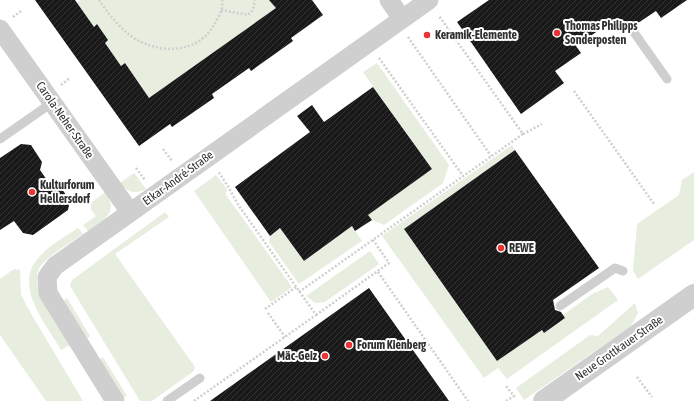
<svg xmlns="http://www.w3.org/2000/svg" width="694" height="401" font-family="'Asap Condensed',sans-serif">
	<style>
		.green { fill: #e7eee0 }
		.building { fill: url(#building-hatch) }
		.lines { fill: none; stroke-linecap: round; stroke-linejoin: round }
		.path { stroke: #cfcfcf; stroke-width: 2.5; stroke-dasharray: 2 2; stroke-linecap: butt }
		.service { stroke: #cfcfcf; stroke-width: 9 }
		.minor { stroke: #cfcfcf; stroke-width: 19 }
		.tertiary { stroke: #cfcfcf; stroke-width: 22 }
		.poi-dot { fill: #ea3334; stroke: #fff; stroke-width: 1.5 }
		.labels { text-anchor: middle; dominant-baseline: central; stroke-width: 4; stroke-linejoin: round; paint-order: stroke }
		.poi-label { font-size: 12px; font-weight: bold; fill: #323232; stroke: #fff; text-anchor: start }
		.street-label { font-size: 12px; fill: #323232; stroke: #fff }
	</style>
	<defs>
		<pattern id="building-hatch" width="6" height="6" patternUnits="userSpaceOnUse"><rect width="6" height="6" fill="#191919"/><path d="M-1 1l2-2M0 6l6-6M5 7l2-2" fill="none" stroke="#323232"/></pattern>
	</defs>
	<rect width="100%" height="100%" fill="#fff"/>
	<path class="green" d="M80,0H271L280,13L264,17L159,91L150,106L125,63L121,66L105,43L108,40L97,24L94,27L77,3Z
		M377,63L449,165L443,183L384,225L372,220L368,215L432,169L363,72Z
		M512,145L515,150L404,229L482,340L493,332L508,354L542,330L544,332L565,318L563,315L592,294L608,287L618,300L507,379L498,368L484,378L382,236Z
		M694,172V240L638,279L633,271L637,224L679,195L682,180Z
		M134,173L146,189C134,195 128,192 120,183Z
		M216,175L227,189L226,195L292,287L271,302L194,191Z
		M105,192C120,213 103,220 88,231L83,225L96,216L91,210V203Z
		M165,212L169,217L115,254L195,367L194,371L152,401H140L70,286L72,280Z
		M352,226L362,241L299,284L269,242L270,236L280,228L304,261Z
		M78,228L83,234C70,243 54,252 43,263C23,284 59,326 70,345L61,350C45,322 11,284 41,255C51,244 66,236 78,228Z
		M370,251L379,264L325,302L315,303L306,296Z
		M14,269L20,270L21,294L26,305L83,401H46L0,335V279Z
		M67,298L90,336L86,339L63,301Z
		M635,303L638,313L631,326L524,400L516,388L590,335L598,336Z
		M103,357L127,396L122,398L99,360Z"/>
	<path class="building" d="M35,0H75L94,27L97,24L108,40L105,43L121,66L125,63L149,98L276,8L269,0H312L323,15L291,38L293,41L251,71L249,68L212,94L214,98L172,127L170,124L139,146Z
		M489,0H687L661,18L656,11L635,25L630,26L625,33L615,19L576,46L581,53L555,71L564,83L521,114L457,22Z
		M373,87L432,169L368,215L372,220L355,231L352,226L304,261L280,228L270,236L235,187L310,132L297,116L312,105L324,122Z
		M21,144L31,145L42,162L40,170L49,183L58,184L70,200L68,210L33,235L23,233L14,221L0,230V158Z
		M515,150L599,268L553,300L555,310L561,312L565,318L544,333L542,330L497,361L404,229Z
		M369,288L449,401H210Z"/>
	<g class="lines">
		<path class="path" d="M99,0C108,14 123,32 137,40C163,54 198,53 214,25C218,18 224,9 222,0
			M221,10L248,15L253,10L255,0
			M13,17L21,11
			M408,37L491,156
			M379,58L463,176
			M61,85L70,78
			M574,91L654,204
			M523,134L542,124
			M163,149L172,161
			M136,168L145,180
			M378,272L468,401
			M299,292L523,134L439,16
			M265,309L296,287
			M268,313L285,337
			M316,315L389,263L373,240
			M637,377L652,397
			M194,401L316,315L237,203L229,188L218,171
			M506,401L514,396L506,386"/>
		<path class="service" d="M633,31L667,79
			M0,139L53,102
			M560,306L615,268L623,271
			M167,401L200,378"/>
		<path class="minor" d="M389,0L402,19
			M0,29L130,212
			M115,401L48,293L47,277L55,266L429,0"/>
		<path class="tertiary" d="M544,401L694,295"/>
	</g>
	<g class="poi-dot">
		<circle cx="557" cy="33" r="4"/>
		<circle cx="427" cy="35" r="4"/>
		<circle cx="32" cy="192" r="4"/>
		<circle cx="501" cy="248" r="4"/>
		<circle cx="349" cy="345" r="4"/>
		<circle cx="325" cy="356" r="4"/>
	</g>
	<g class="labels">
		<g class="poi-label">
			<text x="565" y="26">Thomas Philipps<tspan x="565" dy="14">Sonderposten</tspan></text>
			<text x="435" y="35">Keramik-Elemente</text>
			<text x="40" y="185">Kulturforum<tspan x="40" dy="14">Hellersdorf</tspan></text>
			<text x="509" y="248">REWE</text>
			<text x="357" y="345">Forum Kienberg</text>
			<text x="317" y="356" text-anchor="end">Mäc-Geiz</text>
		</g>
		<g class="street-label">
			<text transform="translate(65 120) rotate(55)">Carola-Neher-Straße</text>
			<text transform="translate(178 178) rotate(-36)">Etkar-André-Straße</text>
			<text transform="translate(619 348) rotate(-35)">Neue Grottkauer Straße</text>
		</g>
	</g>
</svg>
